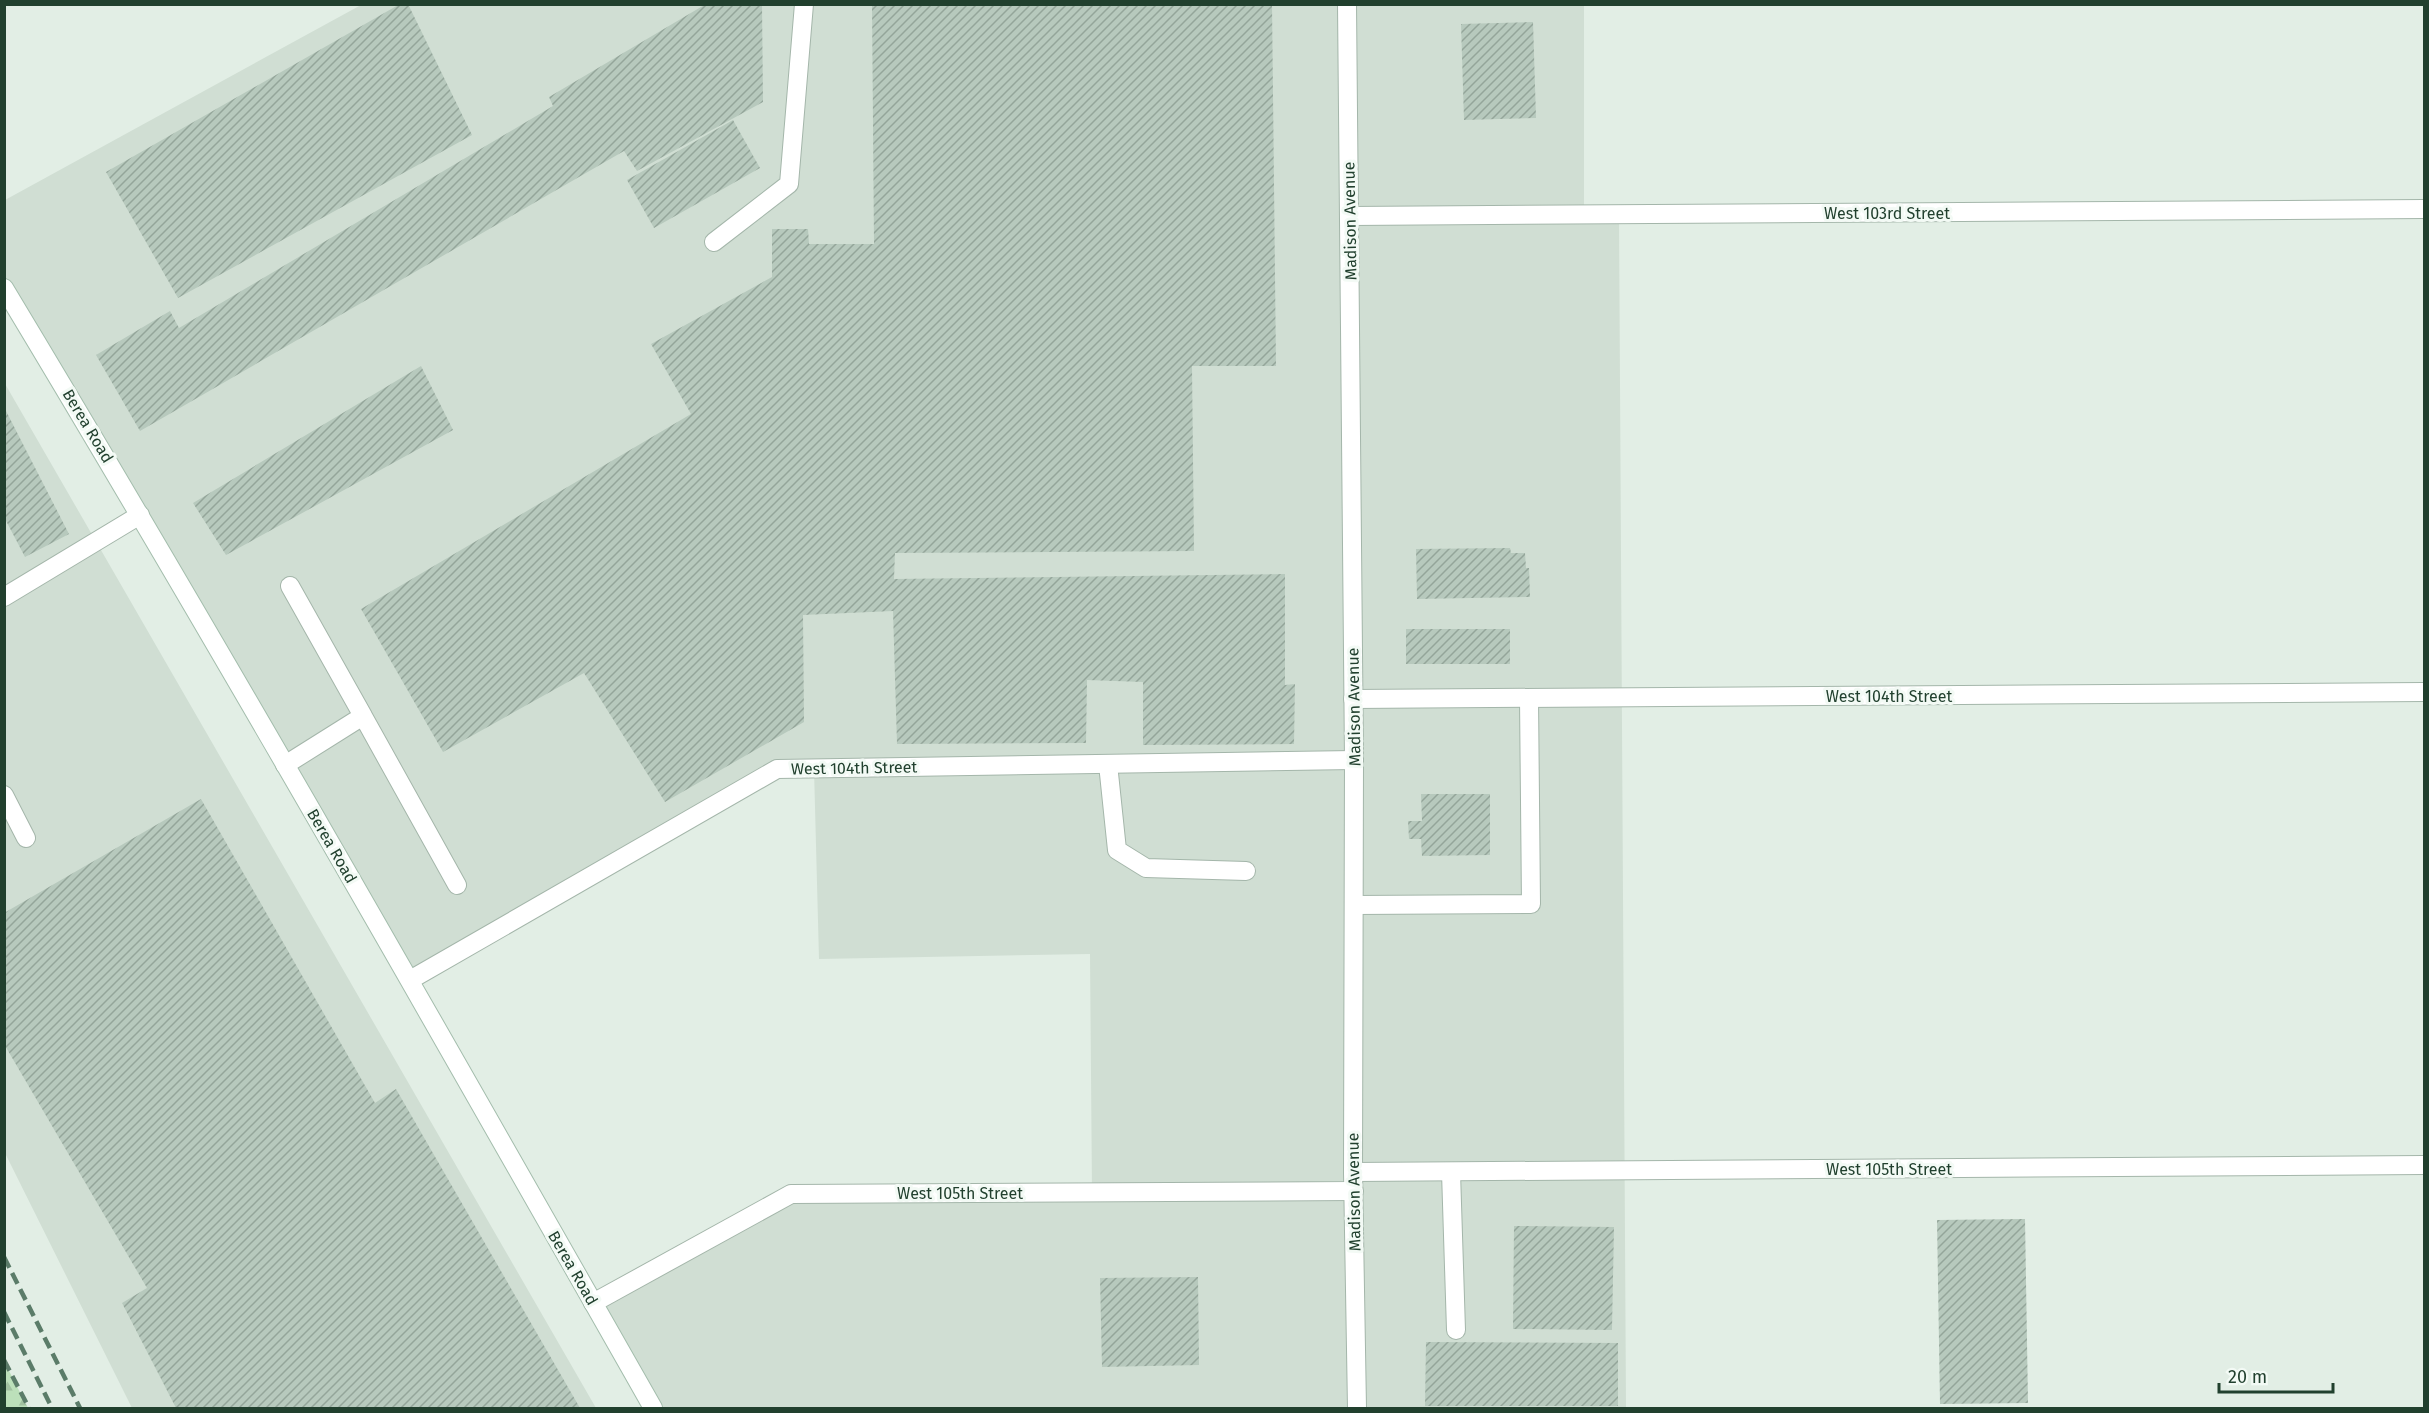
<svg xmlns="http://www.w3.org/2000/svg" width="2429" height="1413" font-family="'Fira Sans',sans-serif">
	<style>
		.built { fill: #d0ded3 }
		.forest { fill: url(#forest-firs) }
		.building { fill: url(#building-hatch) }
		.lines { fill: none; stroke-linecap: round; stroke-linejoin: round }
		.service-casing { stroke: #a4b6aa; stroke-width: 20 }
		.minor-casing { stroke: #a4b6aa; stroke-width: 20 }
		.tertiary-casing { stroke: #a4b6aa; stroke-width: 20 }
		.secondary-casing { stroke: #a3bdac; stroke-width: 20 }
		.service { stroke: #fff; stroke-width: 18 }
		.minor { stroke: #fff; stroke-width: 18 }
		.tertiary { stroke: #fff; stroke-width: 18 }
		.secondary { stroke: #fff; stroke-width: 18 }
		.rail { stroke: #5b7c69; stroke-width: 4.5; stroke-dasharray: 12 6; stroke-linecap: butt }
		.labels { text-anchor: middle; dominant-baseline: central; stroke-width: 6; stroke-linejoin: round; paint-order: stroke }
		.street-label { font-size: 16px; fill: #21402e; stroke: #f3faf5 }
	</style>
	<defs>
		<pattern id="forest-firs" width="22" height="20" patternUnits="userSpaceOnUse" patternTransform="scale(1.5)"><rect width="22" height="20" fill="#bce0ba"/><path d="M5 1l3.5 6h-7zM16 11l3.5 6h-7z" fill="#a1c1a0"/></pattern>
		<pattern id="building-hatch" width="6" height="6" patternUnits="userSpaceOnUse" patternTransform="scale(1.5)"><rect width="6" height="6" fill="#b7c9bd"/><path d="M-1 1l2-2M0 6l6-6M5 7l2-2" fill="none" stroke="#94a59a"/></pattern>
	</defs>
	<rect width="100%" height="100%" fill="#e2eee5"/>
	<path class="built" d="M361,5H1584V214H1619L1626,1408H653L593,1303L791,1194L1092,1192L1090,954L819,959L814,769H777L410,980L5,288V200Z
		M4,382L596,1408H132L5,1153Z"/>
	<path class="forest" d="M4,1363H5L28,1408H5Z"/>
	<path class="building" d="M400,4H408L472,135L178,298L106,172Z
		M706,4H762L763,102L637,171L624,151L140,431L96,355L170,311L179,328L553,106L549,97Z
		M872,4H1272L1276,366H1192L1194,551L895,553L894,579L1285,574V685L1295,684L1294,744L1143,745V682L1087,680L1086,743L897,744L893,611L803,615L804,722L665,802L584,673L443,752L361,609L691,414L651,344L772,277V229H808L809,244H874Z
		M1533,22L1536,118L1464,120L1461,24Z
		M733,120L760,168L654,228L627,180Z
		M421,366L453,430L226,555L193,503Z
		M4,407L69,534L25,557L4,517Z
		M1510,548L1511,553H1525L1526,568H1529L1530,597L1417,599L1416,549Z
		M1406,629H1510V664H1406Z
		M1421,794H1490V855L1422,856L1421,839H1409L1408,821H1422Z
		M201,799L375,1103L396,1089L580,1408H176L122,1303L147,1288L4,1044V913Z
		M2025,1219L2028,1403L1940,1404L1937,1220Z
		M1514,1226L1614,1227L1612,1330L1513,1329Z
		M1198,1277L1199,1365L1102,1367L1100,1278Z
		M1426,1342L1618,1343V1406H1425Z"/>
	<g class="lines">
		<defs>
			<path id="service" d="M714,242L789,184L804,4
				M290,586L363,716
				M4,597L140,515
				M1108,764L1117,850L1146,868L1246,871
				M285,765L363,716L457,885
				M4,795L26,838
				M1354,905L1531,904L1529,698
				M1451,1172L1456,1330"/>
			<path id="minor" d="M1350,216L2424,209
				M1353,699L2424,692
				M410,980L777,769L1354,760
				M1353,1172L2424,1165
				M593,1303L791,1194L1354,1191"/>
			<path id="tertiary" d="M1347,4L1354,760L1353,1172L1357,1408"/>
			<path id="secondary" d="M4,288C227,658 440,1033 653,1408"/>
		</defs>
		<use href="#service" class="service-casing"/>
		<use href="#minor" class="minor-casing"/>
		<use href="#tertiary" class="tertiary-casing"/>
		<use href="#secondary" class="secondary-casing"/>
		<use href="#service" class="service"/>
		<use href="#minor" class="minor"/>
		<use href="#tertiary" class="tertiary"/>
		<use href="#secondary" class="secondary"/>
		<path class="rail" d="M4,1257L80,1408
			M4,1312L52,1408
			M4,1360L29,1408"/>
	</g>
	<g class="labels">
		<g class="street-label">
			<text x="1887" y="213">West 103rd Street</text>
			<text transform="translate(1350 221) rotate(-91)">Madison Avenue</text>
			<text transform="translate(88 426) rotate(59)">Berea Road</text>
			<text x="1889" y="696">West 104th Street</text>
			<text transform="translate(1354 707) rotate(-91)">Madison Avenue</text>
			<text transform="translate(854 768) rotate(-1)">West 104th Street</text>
			<text transform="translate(332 846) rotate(60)">Berea Road</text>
			<text x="1889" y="1169">West 105th Street</text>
			<text transform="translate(1354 1192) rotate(-91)">Madison Avenue</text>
			<text x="960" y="1193">West 105th Street</text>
			<text transform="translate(573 1268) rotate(60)">Berea Road</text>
		</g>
	</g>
	<rect width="2429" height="1413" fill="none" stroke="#21402e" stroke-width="12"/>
	<path d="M2219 1383v9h114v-9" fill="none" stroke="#21402e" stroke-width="3"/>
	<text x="2228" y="1383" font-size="18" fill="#21402e" stroke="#f3faf5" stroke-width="4.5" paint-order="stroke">20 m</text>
</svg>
